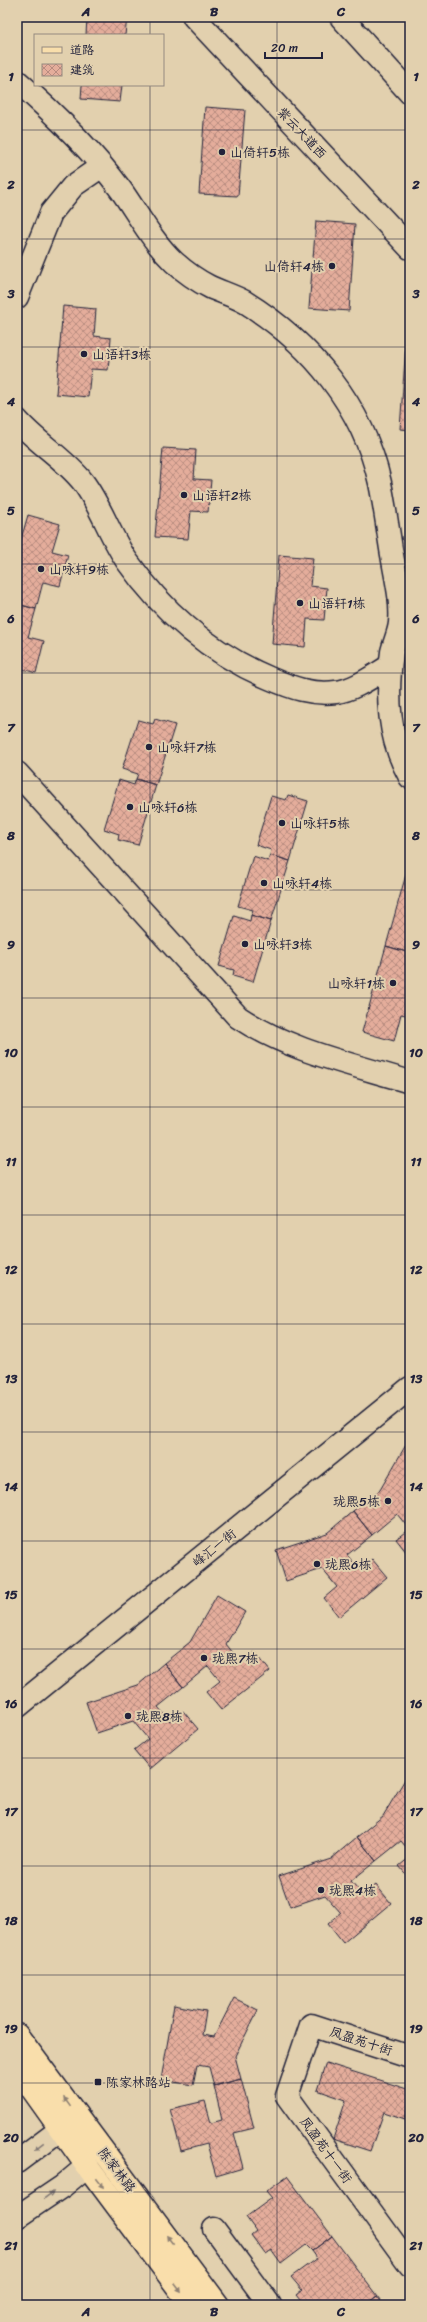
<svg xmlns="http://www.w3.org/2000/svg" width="427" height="2322" font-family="Sriracha,'LXGW WenKai TC',sans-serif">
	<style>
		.building { fill: url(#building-cross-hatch); stroke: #22223b }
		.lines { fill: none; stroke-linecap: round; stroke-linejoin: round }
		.minor-casing { stroke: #22223b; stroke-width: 25 }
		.major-casing { stroke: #22223b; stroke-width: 25 }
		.minor { stroke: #e2d0ae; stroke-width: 22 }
		.major { stroke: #f9deab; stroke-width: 22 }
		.oneway { fill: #8e8073 }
		.oneway2 { fill: #827974 }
		.grid { fill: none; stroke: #22223b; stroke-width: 1; stroke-opacity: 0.55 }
		.poi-dot { fill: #22223b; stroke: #e2d0ae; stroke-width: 1.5 }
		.labels { text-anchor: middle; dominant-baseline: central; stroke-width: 4; stroke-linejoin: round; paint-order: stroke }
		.street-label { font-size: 13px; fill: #22223b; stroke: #e2d0ae }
		.poi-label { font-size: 13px; fill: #22223b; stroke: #e2d0ae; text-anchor: start }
		.neatline { fill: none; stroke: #22223b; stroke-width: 1.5 }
		.grid-label { font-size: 13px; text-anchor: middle; font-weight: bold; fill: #22223b }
	</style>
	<defs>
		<pattern id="building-cross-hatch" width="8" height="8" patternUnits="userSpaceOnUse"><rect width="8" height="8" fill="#e4ad9b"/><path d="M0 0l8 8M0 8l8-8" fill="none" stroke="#b88c80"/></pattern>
	</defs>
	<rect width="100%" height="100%" fill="#e2d0ae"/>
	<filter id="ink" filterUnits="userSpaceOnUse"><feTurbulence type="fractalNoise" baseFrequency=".025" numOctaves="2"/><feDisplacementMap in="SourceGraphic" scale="8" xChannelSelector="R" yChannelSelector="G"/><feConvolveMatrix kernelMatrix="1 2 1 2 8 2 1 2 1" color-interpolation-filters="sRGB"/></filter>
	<g filter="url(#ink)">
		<path class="building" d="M87,17H127L125,35H86Z
			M82,85H122L120,102L81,99Z
			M205,107L245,110L238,196L199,194Z
			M316,221L355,224L349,311L309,308Z
			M63,306L96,309L94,336L111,338L108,370L91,369L88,397L56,394Z
			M406,343H410V430L400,429Z
			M163,448L196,450L194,479L211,480L208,512L191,511L188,539L155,537Z
			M28,515L60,524L52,551L68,555L60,586L43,582L36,609L17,604V553Z
			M279,555L313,558L310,586L327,588L324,620L307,619L305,647L272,644Z
			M17,604L36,609L28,637L44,641L36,673L19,668L17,676Z
			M155,719L175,725L156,785L136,779L138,774L122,769L138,720L153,724Z
			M136,779L156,785L138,845L118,840L119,834L104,829L119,780L134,785Z
			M288,795L308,801L290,861L270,855L271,850L256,845L271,796L286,800Z
			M270,855L290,861L271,921L251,915L253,910L238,906L253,856L268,861Z
			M410,860V953L386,946Z
			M251,915L271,921L253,982L233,976L234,970L219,966L234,916L250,921Z
			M386,946L410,953V1016L401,1014L394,1041L362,1032Z
			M407,1443L410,1445V1557L396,1539L409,1529L397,1514L372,1535L353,1511L380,1490Z
			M353,1511L372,1535L347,1555L359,1569L372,1559L387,1577L339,1617L324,1598L337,1587L322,1569L286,1581L276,1550L327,1533Z
			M217,1595L245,1612L226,1644L241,1663L255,1652L270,1671L221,1710L206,1692L220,1681L208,1666L183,1687L164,1663L190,1642Z
			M164,1663L183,1687L158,1707L170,1721L183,1711L198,1729L150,1769L134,1750L148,1739L133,1721L97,1733L86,1702L138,1685Z
			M410,1771V1852L401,1841L376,1861L357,1837L383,1816Z
			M357,1837L376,1861L351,1881L363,1895L376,1885L391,1903L343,1943L328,1924L341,1913L325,1895L290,1907L279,1876L331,1859Z
			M410,1857V1879L399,1866Z
			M234,1998L258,2010L235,2056L241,2079L214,2086L209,2067L197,2065L193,2085L161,2080L174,2005L206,2011L202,2035L214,2037Z
			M326,2063L410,2090V2104L405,2119L384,2112L370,2151L333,2139L346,2100L317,2090Z
			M241,2079L254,2128L234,2133L243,2168L216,2176L207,2144L181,2151L170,2109L205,2101L211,2123L222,2120L214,2086Z
			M410,2104V2121L405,2119Z
			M287,2176L332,2236L312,2251L306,2245L281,2264L271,2250L265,2254L251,2235L256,2231L246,2217L272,2198L266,2191Z
			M332,2236L377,2296L365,2305H304L296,2295L302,2290L291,2277L317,2258L312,2251Z
			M377,2296L384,2305H365Z"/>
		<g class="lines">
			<defs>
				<path id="minor" d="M194,17L410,248
					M341,17L410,93
					M17,81C55,114 91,149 121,190C138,214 152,241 174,262C184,271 198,281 210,287C221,292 234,296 245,302C311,343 363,406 380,483C385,507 388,531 392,555C396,578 402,601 400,623C399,633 394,643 392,652C386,696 388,738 410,777
					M17,297L51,213L73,186L102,166
					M17,420C37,443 64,458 83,482C101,506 110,536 127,561C164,613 210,653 269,678C292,688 312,695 336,692C355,690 374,675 390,666
					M17,773L238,1017C289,1051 352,1064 410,1082
					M17,1707L410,1388
					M410,2057L311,2025L287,2096L410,2265
					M17,2162L61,2129L90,2134L87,2166L63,2186L17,2217
					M214,2229L270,2305"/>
				<path id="major" d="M17,2035L218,2305
					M17,2068L87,2166L191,2305"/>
			</defs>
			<use href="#minor" class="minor-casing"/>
			<use href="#major" class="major-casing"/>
			<use href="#minor" class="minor"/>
			<use href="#major" class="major"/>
		</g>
		<defs><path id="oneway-solid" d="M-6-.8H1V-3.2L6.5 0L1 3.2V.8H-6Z"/></defs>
		<g class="oneway">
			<use href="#oneway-solid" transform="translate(67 2102) rotate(-126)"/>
			<use href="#oneway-solid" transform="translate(100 2183) rotate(53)"/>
			<use href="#oneway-solid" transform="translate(170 2240) rotate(-127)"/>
			<use href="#oneway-solid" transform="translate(178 2288) rotate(53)"/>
		</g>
		<g class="oneway2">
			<use href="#oneway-solid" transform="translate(39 2146) rotate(143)"/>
			<use href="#oneway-solid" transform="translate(49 2195) rotate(-36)"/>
		</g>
	</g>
	<path class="grid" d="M150,17V35M277,17V2305M150,85V2305M17,130H410M17,239H410M17,347H410M17,456H410M17,564H410M17,673H410M17,781H410M17,890H410M17,998H410M17,1107H410M17,1215H410M17,1324H410M17,1432H410M17,1541H410M17,1649H410M17,1758H410M17,1866H410M17,1975H410M17,2083H410M17,2192H410"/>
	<g class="poi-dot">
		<circle cx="222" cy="152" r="4"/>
		<circle cx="332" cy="266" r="4"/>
		<circle cx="84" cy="354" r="4"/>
		<circle cx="184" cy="495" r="4"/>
		<circle cx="41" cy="569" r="4"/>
		<circle cx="300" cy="603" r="4"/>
		<circle cx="149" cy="747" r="4"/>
		<circle cx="130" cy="807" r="4"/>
		<circle cx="282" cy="823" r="4"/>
		<circle cx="264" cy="883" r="4"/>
		<circle cx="245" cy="944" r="4"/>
		<circle cx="393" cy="983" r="4"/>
		<circle cx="388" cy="1501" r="4"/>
		<circle cx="317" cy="1564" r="4"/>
		<circle cx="204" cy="1658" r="4"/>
		<circle cx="128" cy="1716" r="4"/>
		<circle cx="321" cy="1890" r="4"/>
		<rect x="94" y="2078" width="8" height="8" rx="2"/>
	</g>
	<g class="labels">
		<g class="street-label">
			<text transform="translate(302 133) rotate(47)">紫云大道西</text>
			<text transform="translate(214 1548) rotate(-39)">峰汇一街</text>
			<text transform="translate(361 2041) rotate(18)">凤盈苑十街</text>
			<text transform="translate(326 2150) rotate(54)">凤盈苑十一街</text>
			<text transform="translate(117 2170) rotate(53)">陈家林路</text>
		</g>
		<g class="poi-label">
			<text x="230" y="152">山倚轩5栋</text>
			<text x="324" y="266" text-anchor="end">山倚轩4栋</text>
			<text x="92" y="354">山语轩3栋</text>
			<text x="192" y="495">山语轩2栋</text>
			<text x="49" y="569">山咏轩9栋</text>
			<text x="308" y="603">山语轩1栋</text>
			<text x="157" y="747">山咏轩7栋</text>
			<text x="138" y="807">山咏轩6栋</text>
			<text x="290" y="823">山咏轩5栋</text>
			<text x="272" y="883">山咏轩4栋</text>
			<text x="253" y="944">山咏轩3栋</text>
			<text x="385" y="983" text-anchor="end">山咏轩1栋</text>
			<text x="380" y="1501" text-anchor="end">珑熙5栋</text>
			<text x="325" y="1564">珑熙6栋</text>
			<text x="212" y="1658">珑熙7栋</text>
			<text x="136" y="1716">珑熙8栋</text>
			<text x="329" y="1890">珑熙4栋</text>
			<text x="106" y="2082">陈家林路站</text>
		</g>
	</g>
	<rect width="427" height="2322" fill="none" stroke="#e2d0ae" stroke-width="44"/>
	<rect x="34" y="34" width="130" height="52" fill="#e2d0ae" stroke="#958a80"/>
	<rect x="42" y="47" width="20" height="6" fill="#f9deab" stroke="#958a80"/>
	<text x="70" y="54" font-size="12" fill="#22223b">道路</text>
	<rect x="42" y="64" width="20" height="12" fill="url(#building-cross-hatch)" stroke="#958a80"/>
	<text x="70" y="74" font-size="12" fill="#22223b">建筑</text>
	<path d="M265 52v6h57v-6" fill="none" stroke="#22223b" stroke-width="2"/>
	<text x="271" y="52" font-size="12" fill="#22223b" stroke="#e2d0ae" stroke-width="3" paint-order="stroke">20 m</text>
	<rect x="22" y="22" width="383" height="2278" class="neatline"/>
	<g class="grid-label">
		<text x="86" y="16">A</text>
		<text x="214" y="16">B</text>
		<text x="341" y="16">C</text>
		<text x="11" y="81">1</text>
		<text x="416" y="81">1</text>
		<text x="11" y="189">2</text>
		<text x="416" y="189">2</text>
		<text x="11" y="298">3</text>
		<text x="416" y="298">3</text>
		<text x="11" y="406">4</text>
		<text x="416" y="406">4</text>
		<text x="11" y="515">5</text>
		<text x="416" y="515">5</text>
		<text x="11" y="623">6</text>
		<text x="416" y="623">6</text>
		<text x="11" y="732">7</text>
		<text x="416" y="732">7</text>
		<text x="11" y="840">8</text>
		<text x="416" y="840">8</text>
		<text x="11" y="949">9</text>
		<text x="416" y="949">9</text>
		<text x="11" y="1057">10</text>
		<text x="416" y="1057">10</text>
		<text x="11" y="1166">11</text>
		<text x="416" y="1166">11</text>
		<text x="11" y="1274">12</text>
		<text x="416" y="1274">12</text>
		<text x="11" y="1383">13</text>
		<text x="416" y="1383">13</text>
		<text x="11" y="1491">14</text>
		<text x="416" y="1491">14</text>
		<text x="11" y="1599">15</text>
		<text x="416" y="1599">15</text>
		<text x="11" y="1708">16</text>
		<text x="416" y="1708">16</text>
		<text x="11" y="1816">17</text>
		<text x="416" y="1816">17</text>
		<text x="11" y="1925">18</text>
		<text x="416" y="1925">18</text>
		<text x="11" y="2033">19</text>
		<text x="416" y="2033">19</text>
		<text x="11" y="2142">20</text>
		<text x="416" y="2142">20</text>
		<text x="11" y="2250">21</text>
		<text x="416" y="2250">21</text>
		<text x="86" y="2316">A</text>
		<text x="214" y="2316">B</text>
		<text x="341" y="2316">C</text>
	</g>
</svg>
